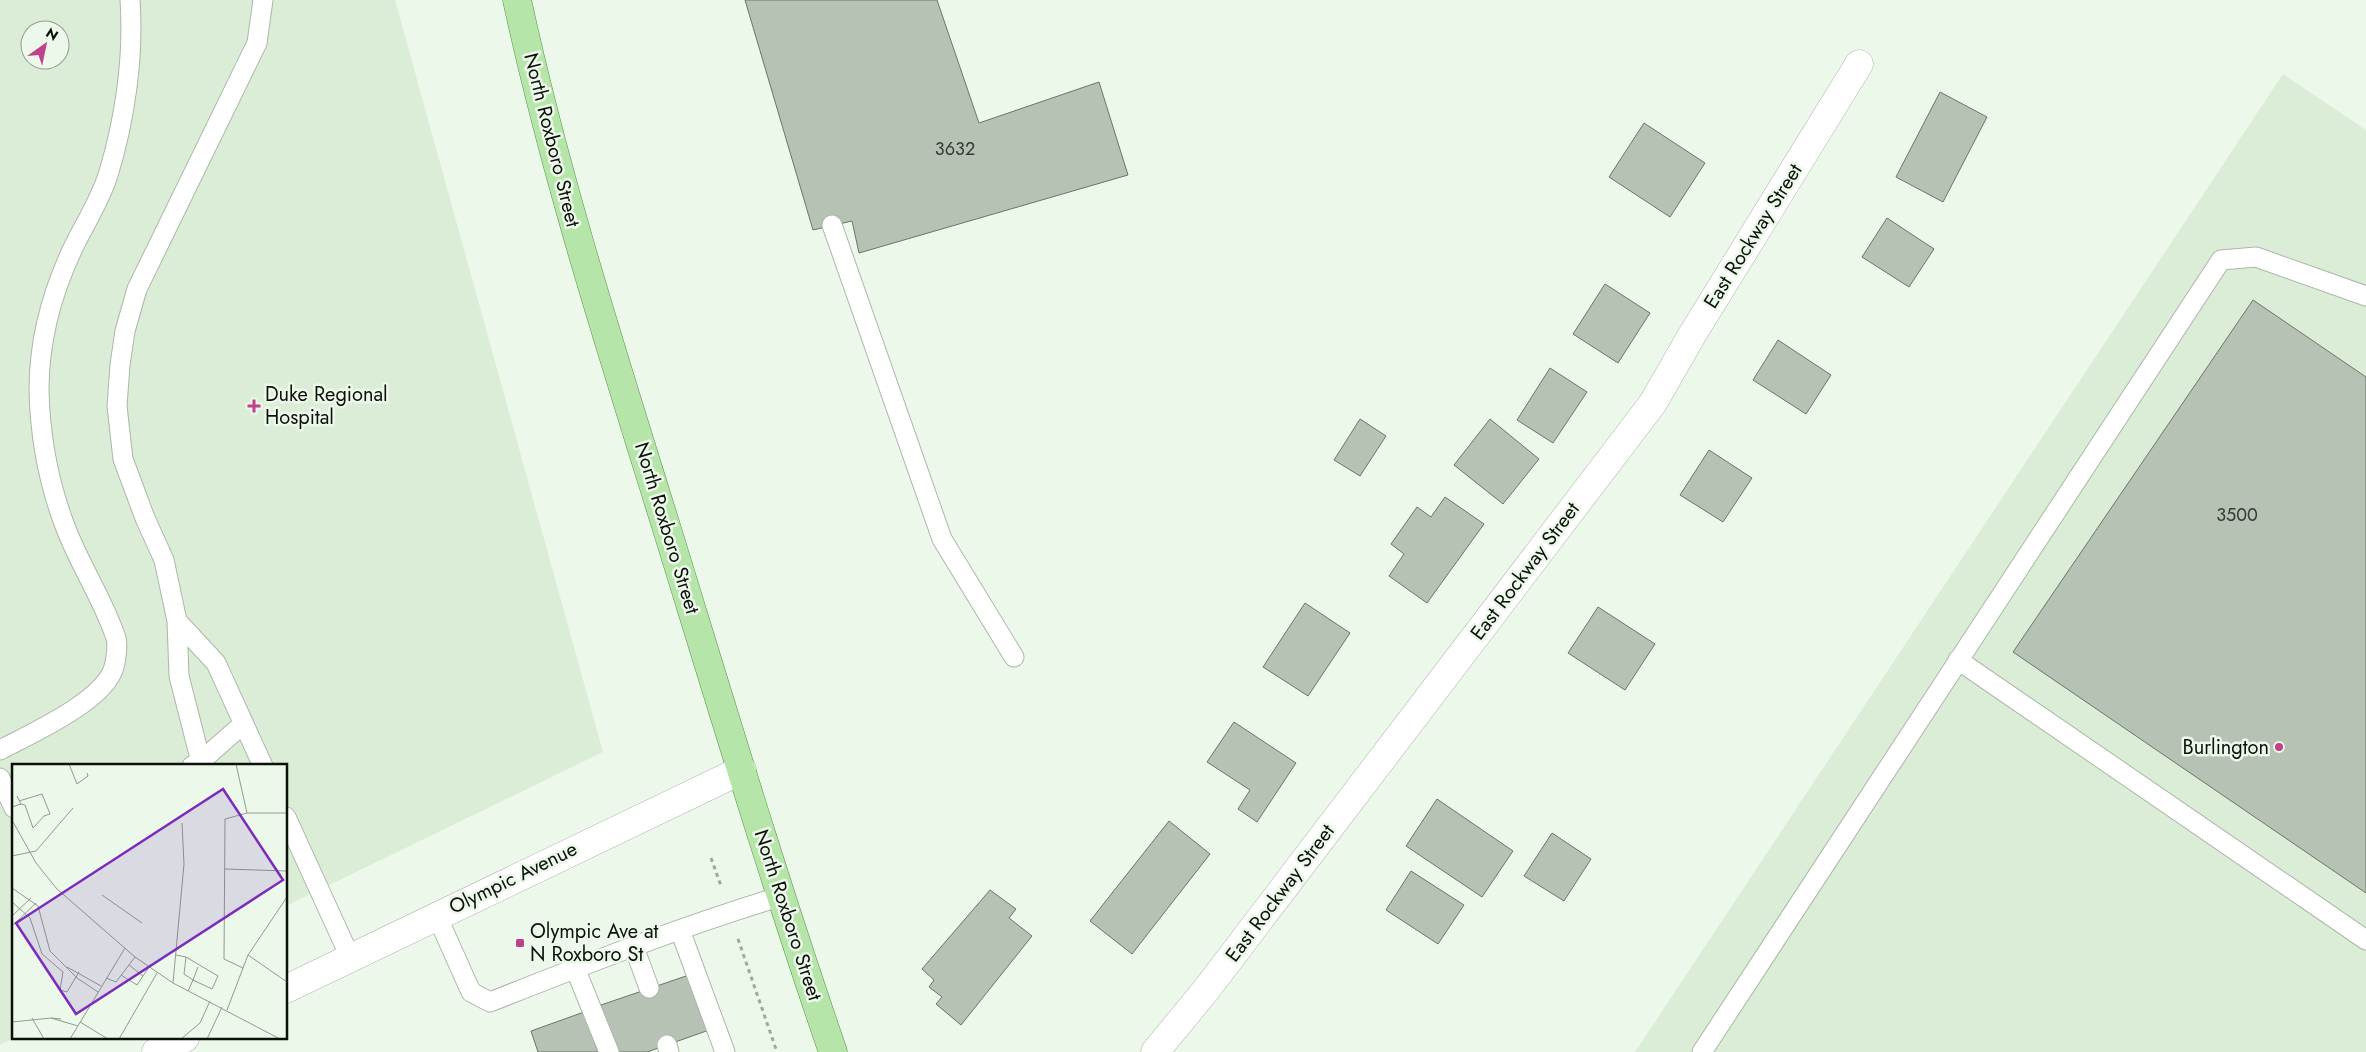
<svg xmlns="http://www.w3.org/2000/svg" width="2366" height="1052" font-family="Jost,sans-serif">
	<style>
		.built { fill: #dcedd7; fill-rule: evenodd }
		.building { fill: #b6c2b3; stroke: #6b7668 }
		.lines { fill: none; stroke-linecap: round; stroke-linejoin: round }
		.service-casing { stroke: #abb7a8; stroke-width: 21 }
		.minor-casing { stroke: #abb7a8; stroke-width: 29 }
		.tertiary-casing { stroke: #abb7a8; stroke-width: 29 }
		.primary-casing { stroke: #5a8f4b; stroke-width: 29 }
		.path { stroke: #9fa89c; stroke-width: 3; stroke-dasharray: 4 4; stroke-linecap: butt }
		.service { stroke: #fff; stroke-width: 19 }
		.minor { stroke: #fff; stroke-width: 28 }
		.tertiary { stroke: #fff; stroke-width: 28 }
		.primary { stroke: #b5e5a8; stroke-width: 28 }
		.poi-dot { fill: #c2418b; stroke: #ecf8e9; stroke-width: 2 }
		.labels { text-anchor: middle; dominant-baseline: central; stroke-width: 5; stroke-linejoin: round; paint-order: stroke }
		.number-label { font-size: 18px; fill: #363c34 }
		.street-label { font-size: 20px; fill: #0b100a; stroke: #ecf8e9 }
		.poi-label { font-size: 20px; fill: #0b100a; stroke: #ecf8e9; text-anchor: start }
		.inset-road { fill: none; stroke: #929b90; stroke-width: 1 }
		.view { fill: #7b2cbf; fill-opacity: 0.15; stroke: #7b2cbf; stroke-width: 2.5 }
		.inset-edge { fill: none; stroke: #0b100a; stroke-width: 2.5 }
	</style>
	<rect width="100%" height="100%" fill="#ecf8e9"/>
	<path class="built" d="M0,0H395L603,752L286,906V766H14V1038L0,1045ZM30,30H60V60H30Z
		M2283,74L2366,130V1052H1635Z"/>
	<path class="building" d="M745,0H937L979,123L1099,82L1128,175L859,253L852,221L813,230Z
		M1940,92L1987,117L1943,202L1896,177Z
		M1644,123L1705,163L1670,217L1609,177Z
		M1887,218L1934,249L1909,287L1862,257Z
		M1605,284L1650,313L1618,363L1573,334Z
		M2253,300L2366,377V893L2013,652Z
		M1778,340L1831,375L1806,414L1753,380Z
		M1550,368L1587,392L1553,443L1517,420Z
		M1360,419L1386,436L1360,476L1334,460Z
		M1490,419L1539,459L1503,504L1454,465Z
		M1709,450L1752,478L1723,522L1680,495Z
		M1445,497L1484,524L1427,603L1389,576L1404,554L1391,544L1417,507L1431,517Z
		M1305,603L1350,633L1308,696L1263,667Z
		M1598,607L1655,644L1625,690L1568,653Z
		M1234,722L1296,763L1257,822L1238,809L1250,790L1207,762Z
		M1437,799L1513,851L1482,897L1406,846Z
		M1169,821L1210,854L1132,954L1090,921Z
		M1552,833L1591,859L1564,901L1524,876Z
		M1411,871L1464,905L1438,944L1386,910Z
		M990,890L1016,909L1009,918L1032,936L961,1025L936,1004L942,997L929,987L934,980L922,969Z
		M692,974L712,1029L647,1052H614L598,1006Z
		M584,1012L598,1052H538L531,1031Z"/>
	<g class="lines">
		<defs>
			<path id="service" d="M832,225L942,539L1014,657
				M177,621L216,663L263,766
				M1958,660L2366,940
				M0,750C30,734 105,701 114,667C116,660 118,645 116,638C103,599 79,564 65,526C49,484 40,435 39,390C39,339 53,289 75,244C86,222 101,198 108,175C125,120 134,57 130,0
				M192,766L200,762L243,724
				M202,766L179,676L177,621L164,560L145,518L123,459L117,406L120,365L125,331L137,289L257,43L263,0
				M0,778L14,808
				M286,817L350,957
				M437,916L471,992L490,1002C586,964 683,926 782,896
				M680,930L725,1052
				M634,947L649,988
				M575,968L609,1052
				M667,1045L669,1052
				M1702,1052L2221,260L2256,257L2366,296"/>
			<path id="minor" d="M1155,1052L1206,990L1653,403L1692,335L1859,64"/>
			<path id="tertiary" d="M286,989L742,770
				M156,1052L185,1038"/>
			<path id="primary" d="M517,0C556,179 612,352 666,526C720,701 773,878 833,1052"/>
		</defs>
		<use href="#service" class="service-casing"/>
		<use href="#minor" class="minor-casing"/>
		<use href="#tertiary" class="tertiary-casing"/>
		<use href="#primary" class="primary-casing"/>
		<path class="path" d="M711,858L721,886
			M738,939L777,1052"/>
		<use href="#service" class="service"/>
		<use href="#minor" class="minor"/>
		<use href="#tertiary" class="tertiary"/>
		<use href="#primary" class="primary"/>
	</g>
	<g class="poi-dot">
		<path d="M251.5 398.5h5v5h5v5h-5v5h-5v-5h-5v-5h5z"/>
		<circle cx="2279" cy="747" r="5"/>
		<rect x="515" y="938" width="10" height="10" rx="2.5"/>
	</g>
	<g class="labels">
		<g class="number-label">
			<text x="955" y="149">3632</text>
			<text x="2237" y="515">3500</text>
		</g>
		<g class="street-label">
			<text transform="translate(552 140) rotate(76)">North Roxboro Street</text>
			<text transform="translate(1753 236) rotate(-58)">East Rockway Street</text>
			<text transform="translate(667 528) rotate(73)">North Roxboro Street</text>
			<text transform="translate(1525 571) rotate(-53)">East Rockway Street</text>
			<text transform="translate(513 878) rotate(-26)">Olympic Avenue</text>
			<text transform="translate(1280 893) rotate(-53)">East Rockway Street</text>
			<text transform="translate(788 915) rotate(72)">North Roxboro Street</text>
		</g>
		<g class="poi-label">
			<text x="265" y="394">Duke Regional<tspan x="265" dy="23">Hospital</tspan></text>
			<text x="2269" y="747" text-anchor="end">Burlington</text>
			<text x="530" y="931">Olympic Ave at<tspan x="530" dy="23">N Roxboro St</tspan></text>
		</g>
	</g>
	<g transform="translate(12 764)">
		<rect width="275" height="275" fill="#ecf8e9"/>
		<path class="inset-road" d="M57,0L65,20L76,12L75,9M224,0L235,49M7,37L30,30L38,50L32,52L21,64L13,41L9,40M0,43L9,40L5,32M0,56L24,99L45,125L123,193L161,219L268,275M0,92L24,87L61,44M213,105L275,107M0,124L26,142L38,187L65,214L86,228M90,131L130,159M0,138L18,154L30,190L51,208L48,226L55,228L67,208M0,152L19,134M0,162L24,139M164,191L174,193L172,210L181,216L176,227M236,191L275,218M174,193L206,212L200,225L181,216L186,203M117,201L131,212M55,203L89,222M231,204L212,195L213,55L235,49H275M109,211L125,221L137,203M94,214L104,218L123,193M161,219L172,100L170,59M215,246L236,191L275,133M20,254L32,275M49,255L39,254L66,262M0,258L39,254M68,258L96,275M58,275L113,184M107,275L145,209M169,275L188,259L198,237M195,275L210,243"/>
		<path class="view" d="M211,25L271,116L64,250L4,159Z"/>
		<rect width="275" height="275" class="inset-edge"/>
	</g>
	<g transform="translate(45 45) rotate(33)"><circle r="24" fill="#ecf8e9" stroke="#929b90"/>
	<path d="M0-4L9 19L0 12L-9 19Z" fill="#c2418b"/>
	<text y="-8" font-size="14" font-weight="bold" text-anchor="middle" fill="#0b100a">N</text>
	</g>
</svg>
